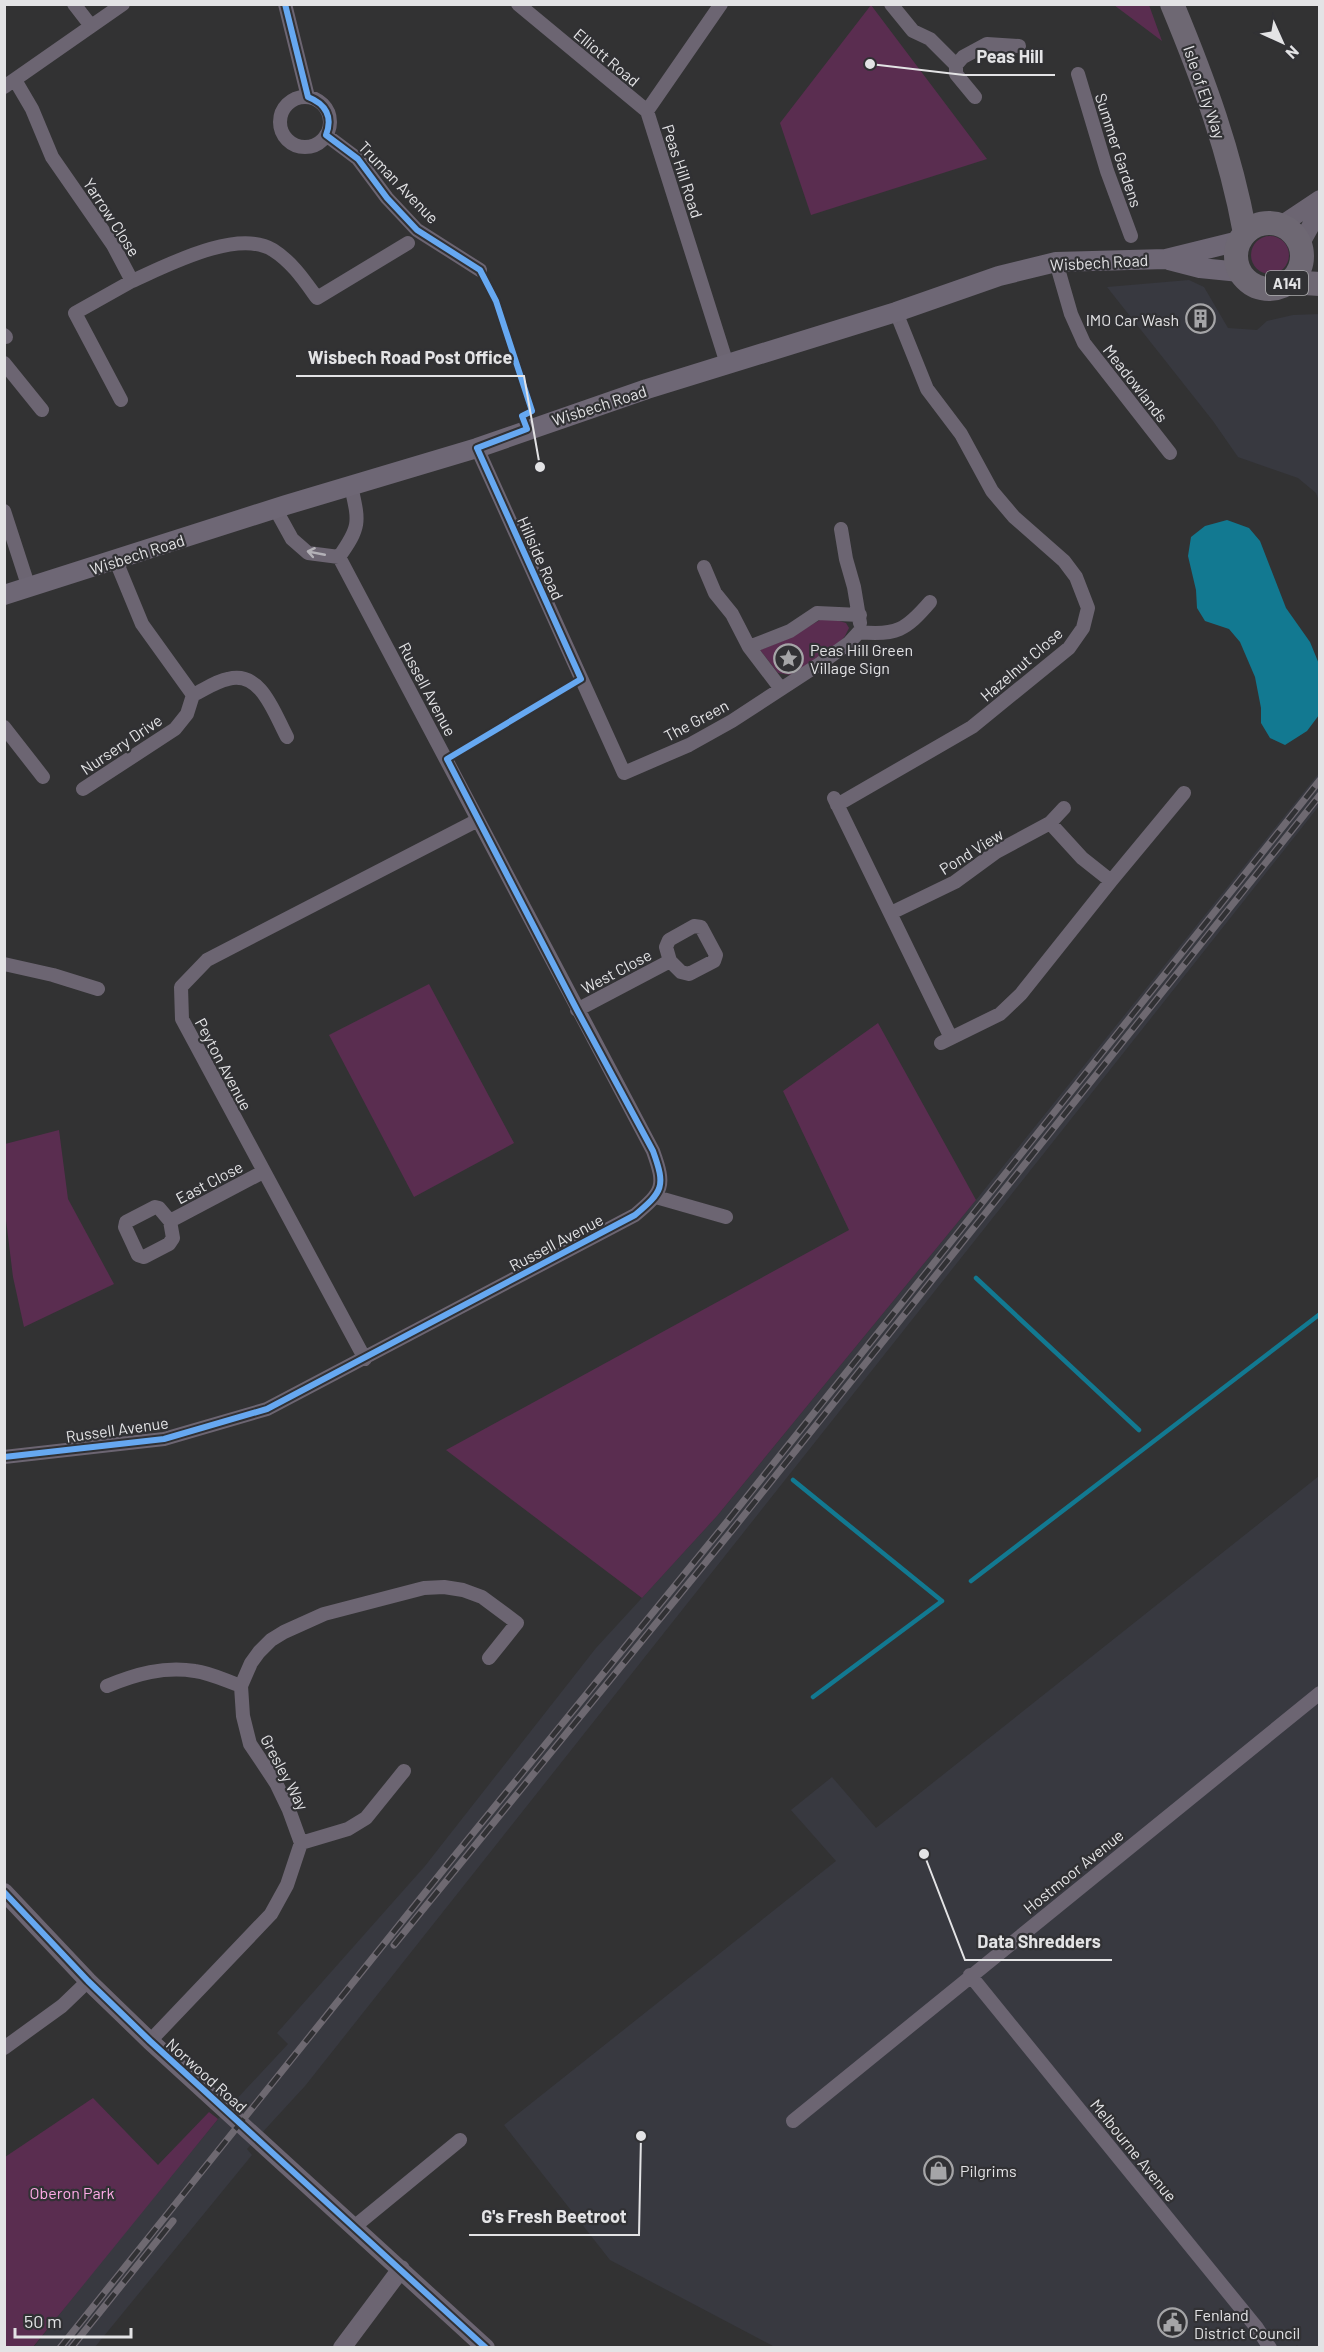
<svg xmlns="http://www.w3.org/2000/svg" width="1324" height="2352" font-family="Barlow,sans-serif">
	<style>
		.built { fill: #383940 }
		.green { fill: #5a2d50 }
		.water { fill: #127991 }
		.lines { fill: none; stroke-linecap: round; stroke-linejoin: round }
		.stream { stroke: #127991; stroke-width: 4.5 }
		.minor { stroke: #6c6572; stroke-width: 14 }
		.tertiary { stroke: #6c6572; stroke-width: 18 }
		.secondary { stroke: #6e6775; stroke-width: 20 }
		.trunk { stroke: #6e6873; stroke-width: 24 }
		.rail-casing { stroke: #6e6971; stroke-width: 7 }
		.rail { stroke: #313134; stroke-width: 4.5; stroke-dasharray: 14; stroke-linecap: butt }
		.cycleway-casing { stroke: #313134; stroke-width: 10 }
		.cycleway { stroke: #66a8f1; stroke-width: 6 }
		.oneway { stroke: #b3b1b7 }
		.labels { text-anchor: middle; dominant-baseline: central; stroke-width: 4.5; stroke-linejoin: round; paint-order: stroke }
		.shield { fill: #313134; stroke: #aeaeb0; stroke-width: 1.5 }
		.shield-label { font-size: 15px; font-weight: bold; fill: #e3e3e5 }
		.street-label { font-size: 16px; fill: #e3e3e5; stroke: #313134 }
		.poi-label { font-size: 16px; fill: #e3e3e5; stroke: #313134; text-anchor: start }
		.park-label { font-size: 16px; fill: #fdabe6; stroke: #313134 }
		.leader { fill: none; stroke: #e3e3e5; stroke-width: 2 }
		.callout-dot { fill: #e3e3e5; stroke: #313134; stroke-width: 2 }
		.callout-label { font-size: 18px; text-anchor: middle; font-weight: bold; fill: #e3e3e5; stroke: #313134; stroke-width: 4.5; stroke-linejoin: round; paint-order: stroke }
	</style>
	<rect width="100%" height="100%" fill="#323233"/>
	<path class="built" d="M1189,280L1204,287L1228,328L1257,330L1267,321L1293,315L1319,314V501L1316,493L1298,478L1238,457L1213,421L1107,287Z
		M1319,773V806L305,2086L247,2149L252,2155L95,2347L33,2348L100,2263L218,2119L288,2044L277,2033L425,1866L596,1648L717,1516L976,1200Z
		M1319,1476V2347H1299L1297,2345L1294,2348L775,2347L610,2260L504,2125L836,1861L791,1810L832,1777L876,1828Z"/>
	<path class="green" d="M871,5L987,159L811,215L780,123Z
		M1114,5H1149L1162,41Z
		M1251 255a19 19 0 1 1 38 0a19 19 0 1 1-38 0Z
		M820,620H836L846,623L849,628L845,636L835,648L790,675L778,673L760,650L785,640Z
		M429,984L514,1143L414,1197L329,1035Z
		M878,1023L976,1200L717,1516L642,1598L446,1450L849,1230L783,1091Z
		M59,1130L68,1199L114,1284L24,1327L13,1277L5,1212V1144Z
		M93,2098L158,2165L209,2112L218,2119L33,2347H5V2157Z"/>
	<path class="water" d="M1227,520L1249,528L1260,541L1286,608L1310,642L1319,664V715L1307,731L1285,745L1270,738L1261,723V708L1255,677L1240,642L1229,629L1205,621L1197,608L1196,590L1188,556L1191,537L1205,526Z"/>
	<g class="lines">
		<path class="stream" d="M976,1278L1139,1430
			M793,1480L942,1601L813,1697
			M971,1581L1320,1314"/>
		<path class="minor" d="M74,4L91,26
			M285,4L308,97
			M518,4L647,111
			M721,4L647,111L727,364
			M891,4L913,31L930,39L956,65
			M1078,74L1107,171L1131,236
			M15,80L32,109L52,157L113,245L132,281C166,266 237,228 273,250C292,262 304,280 317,298L408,243
			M4,87L123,4
			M975,97L956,74V65L963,57L987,44L1019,46
			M280 122a25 25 0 1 1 50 0a25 25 0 1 1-50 0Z
			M326,135L358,159L387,198L417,230L480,270
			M1056,262L1071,314L1084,343L1170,453
			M4,335L6,337
			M4,363L42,410
			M121,400L75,313L132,281
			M477,448L624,773L689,745L732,721L821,663L849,643L859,632C896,636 906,630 930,602
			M276,510L292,539L308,553L339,557C361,526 359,522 351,486
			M4,511L29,588
			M841,529L846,559L854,587L860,623
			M116,561L142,624L193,695
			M704,567L715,593L732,614L749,647L781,689
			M749,647L790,631L817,613L860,615
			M4,727L43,777
			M83,789L175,729L187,714L193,695C204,690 216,681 228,679C261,670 274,713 287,737
			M834,798L951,1038
			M837,805L972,727L1069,648L1083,628L1088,608L1076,577L1064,561L1014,517L992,491L961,434L927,389L896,312
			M1050,823L1082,858L1111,881
			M891,913L955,882L996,852L1050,823L1064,808
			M4,964L53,975L98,989
			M577,1010L670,961L681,972L689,974L714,961L716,955L701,927L694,926L669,940L666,947L670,961
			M941,1043L1000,1014L1021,994L1111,881L1184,793
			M656,1197L726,1217
			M170,1221L159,1208L155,1207L126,1222L125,1227L138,1255L144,1257L169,1244L173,1238L170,1221L263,1172
			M365,1359L182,1019L181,987L207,960L478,820
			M4,1457L164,1439L267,1409L635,1215C663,1191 666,1187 653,1151L339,557
			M107,1686C136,1674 164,1666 195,1671C211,1673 226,1681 241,1686
			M301,1843L348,1829L366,1818L404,1771
			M970,1975L1257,2328L1270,2348
			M150,2041L271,1914L287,1885L301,1843L289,1810L276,1783L250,1744L243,1716L241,1686L251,1663L259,1652L271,1640L284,1632L324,1614L424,1588L444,1587L463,1590L482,1597L517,1623L489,1658
			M4,2048L62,2006L88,1981
			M793,2121L1320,1693
			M354,2227L460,2140"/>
		<path class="tertiary" d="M1281,225L1320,199
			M1300,245L1320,209
			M4,1892L88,1981L150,2041L486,2348
			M342,2348L401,2269"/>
		<path class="secondary" d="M1169,260L1200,268L1240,272
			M4,595L286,505L477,448L647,389L896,312L999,276L1056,262L1166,259L1239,241"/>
		<path class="trunk" d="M1172,4C1204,81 1230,152 1245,233
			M1236 256a33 33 0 1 1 66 0a33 33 0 1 1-66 0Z
			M1289,282L1320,284"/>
		<defs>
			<path id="rail" d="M394,1945L733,1529L1320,795
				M60,2348L452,1859L726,1523L1320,780
				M71,2348L173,2221"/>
		</defs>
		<use href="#rail" class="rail-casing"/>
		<use href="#rail" class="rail"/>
		<defs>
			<path id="cycleway" d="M4,1457L164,1439L267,1409L635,1215C663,1191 666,1187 653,1151L577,1010L447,759L581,679L477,448L527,429L522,416L532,411L496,301L480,270L417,230L387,198L358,159L326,135C333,117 326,104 308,97L285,4
				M4,1892L88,1981L150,2041L486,2348"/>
		</defs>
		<use href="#cycleway" class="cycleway-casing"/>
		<use href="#cycleway" class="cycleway"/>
	</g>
	<defs><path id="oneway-shaft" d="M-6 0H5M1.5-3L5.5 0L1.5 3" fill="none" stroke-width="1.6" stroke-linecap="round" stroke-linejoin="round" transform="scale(1.5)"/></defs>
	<use class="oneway" href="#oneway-shaft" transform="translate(316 553) rotate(-169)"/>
	<defs>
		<symbol id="building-ring" viewBox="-11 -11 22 22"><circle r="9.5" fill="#313134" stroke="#a5a5a7" stroke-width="1.5"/><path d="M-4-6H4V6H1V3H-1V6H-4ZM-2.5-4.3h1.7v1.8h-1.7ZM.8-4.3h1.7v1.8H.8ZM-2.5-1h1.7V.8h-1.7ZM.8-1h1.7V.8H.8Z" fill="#a5a5a7"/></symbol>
		<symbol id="sight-ring" viewBox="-11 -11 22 22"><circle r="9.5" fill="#313134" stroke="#a5a5a7" stroke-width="1.5"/><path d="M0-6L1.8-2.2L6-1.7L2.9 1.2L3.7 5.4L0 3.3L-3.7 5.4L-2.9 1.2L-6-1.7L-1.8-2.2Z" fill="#a5a5a7"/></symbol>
		<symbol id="shop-ring" viewBox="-11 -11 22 22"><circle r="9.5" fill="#313134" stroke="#a5a5a7" stroke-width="1.5"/><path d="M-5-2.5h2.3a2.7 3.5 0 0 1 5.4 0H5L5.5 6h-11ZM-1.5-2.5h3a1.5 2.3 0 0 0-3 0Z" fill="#a5a5a7"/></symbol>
		<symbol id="civic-ring" viewBox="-11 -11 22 22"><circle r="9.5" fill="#313134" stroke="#a5a5a7" stroke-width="1.5"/><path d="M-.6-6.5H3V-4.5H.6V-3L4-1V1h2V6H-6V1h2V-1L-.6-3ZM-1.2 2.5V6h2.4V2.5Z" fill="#a5a5a7"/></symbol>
	</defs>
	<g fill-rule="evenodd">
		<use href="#building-ring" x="1184" y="302" width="33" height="33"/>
		<use href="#sight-ring" x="772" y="642" width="33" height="33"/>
		<use href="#shop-ring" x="922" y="2154" width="33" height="33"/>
		<use href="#civic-ring" x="1156" y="2306" width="33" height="33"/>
	</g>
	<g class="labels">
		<rect class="shield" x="1266" y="271" width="42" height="24" rx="4.5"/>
		<g class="shield-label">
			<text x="1287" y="283">A141</text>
		</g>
		<g class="street-label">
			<text transform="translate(607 57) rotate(40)">Elliott Road</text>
			<text transform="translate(1205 92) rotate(71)">Isle of Ely Way</text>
			<text transform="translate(1119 150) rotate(72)">Summer Gardens</text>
			<text transform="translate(683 171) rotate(72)">Peas Hill Road</text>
			<text transform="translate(399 182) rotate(46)">Truman Avenue</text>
			<text transform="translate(112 217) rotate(57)">Yarrow Close</text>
			<text transform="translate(1099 262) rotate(-3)">Wisbech Road</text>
			<text transform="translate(1136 383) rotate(52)">Meadowlands</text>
			<text transform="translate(599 405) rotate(-18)">Wisbech Road</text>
			<text transform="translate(137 554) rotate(-18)">Wisbech Road</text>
			<text transform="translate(541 558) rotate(66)">Hillside Road</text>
			<text transform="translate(1021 664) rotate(-41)">Hazelnut Close</text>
			<text transform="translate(428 689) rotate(62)">Russell Avenue</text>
			<text transform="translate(696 720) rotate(-28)">The Green</text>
			<text transform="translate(121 744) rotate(-34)">Nursery Drive</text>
			<text transform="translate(971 851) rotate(-32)">Pond View</text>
			<text transform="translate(616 971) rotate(-28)">West Close</text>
			<text transform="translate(224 1064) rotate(62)">Peyton Avenue</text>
			<text transform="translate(209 1182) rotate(-28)">East Close</text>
			<text transform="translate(556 1242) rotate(-28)">Russell Avenue</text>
			<text transform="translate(117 1429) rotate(-8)">Russell Avenue</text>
			<text transform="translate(285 1772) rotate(62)">Gresley Way</text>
			<text transform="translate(1073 1871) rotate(-39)">Hostmoor Avenue</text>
			<text transform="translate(207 2075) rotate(42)">Norwood Road</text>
			<text transform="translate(1134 2150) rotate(51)">Melbourne Avenue</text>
		</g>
		<g class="poi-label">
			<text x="1179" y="319" text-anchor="end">IMO Car Wash</text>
			<text x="810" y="649">Peas Hill Green<tspan x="810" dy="18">Village Sign</tspan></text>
			<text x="960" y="2170">Pilgrims</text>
			<text x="1194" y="2314">Fenland<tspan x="1194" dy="18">District Council</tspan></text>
		</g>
		<g class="park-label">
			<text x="72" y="2192">Oberon Park</text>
		</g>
	</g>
	<path class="leader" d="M870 64L964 75H1055M540 467L524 376H296M924 1854L965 1960H1112M641 2136L639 2235H469"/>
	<g class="callout-dot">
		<circle cx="870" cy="64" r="6"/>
		<circle cx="540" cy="467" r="6"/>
		<circle cx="924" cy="1854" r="6"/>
		<circle cx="641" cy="2136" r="6"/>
	</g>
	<g class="callout-label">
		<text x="1010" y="63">Peas Hill</text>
		<text x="410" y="364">Wisbech Road Post Office</text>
		<text x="1039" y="1948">Data Shredders</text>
		<text x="554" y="2223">G's Fresh Beetroot</text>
	</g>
	<rect width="1324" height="2352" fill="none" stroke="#e3e3e5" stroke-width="12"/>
	<g transform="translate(1282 42) rotate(135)" stroke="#313134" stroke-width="4.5" paint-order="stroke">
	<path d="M0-4.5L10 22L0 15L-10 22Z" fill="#e3e3e5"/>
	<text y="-9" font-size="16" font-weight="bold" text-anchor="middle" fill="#e3e3e5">N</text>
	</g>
	<path d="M15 2328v9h116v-9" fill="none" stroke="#e3e3e5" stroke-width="3"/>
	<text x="24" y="2328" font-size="18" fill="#e3e3e5" stroke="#313134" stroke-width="4.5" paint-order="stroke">50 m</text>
</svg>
